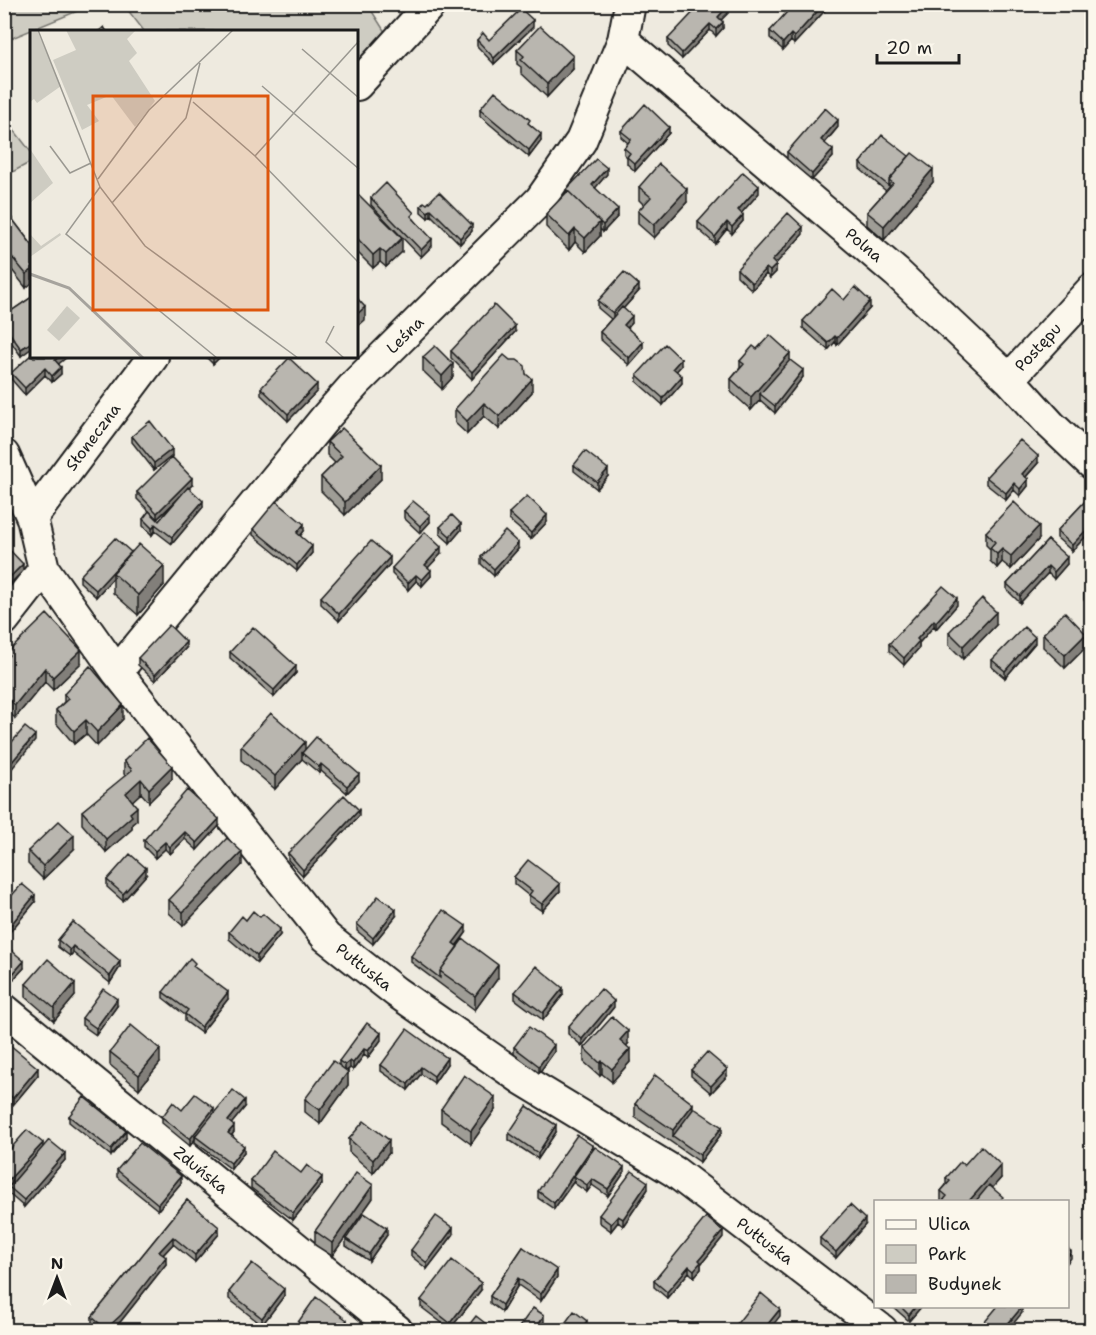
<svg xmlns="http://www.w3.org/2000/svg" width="1096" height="1335" font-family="'Shantell Sans',sans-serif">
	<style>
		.green { fill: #ceccc2; stroke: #75746f; stroke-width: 1.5 }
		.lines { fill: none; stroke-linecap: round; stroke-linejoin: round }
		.minor-casing { stroke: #1c1c1c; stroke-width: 34 }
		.minor { stroke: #fbf7ec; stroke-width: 30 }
		.wall { fill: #9f9d96; stroke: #1c1c1c; stroke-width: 1.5 }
		.shaded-wall { fill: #827f7a; stroke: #1c1c1c; stroke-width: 1.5 }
		.building { fill: #b9b6af; stroke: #1c1c1c; stroke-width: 1.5 }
		.labels { text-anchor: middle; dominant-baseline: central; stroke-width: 6; stroke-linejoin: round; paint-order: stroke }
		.street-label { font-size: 16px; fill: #1c1c1c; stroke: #fbf7ec }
		.inset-river { fill: none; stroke: #a6a39d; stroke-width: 3 }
		.inset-road { fill: none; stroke: #9a9891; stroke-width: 1.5 }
		.view { fill: #de560d; fill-opacity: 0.15; stroke: #de560d; stroke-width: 3 }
		.inset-edge { fill: none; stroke: #1c1c1c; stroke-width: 3 }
	</style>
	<rect width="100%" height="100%" fill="#eeeadf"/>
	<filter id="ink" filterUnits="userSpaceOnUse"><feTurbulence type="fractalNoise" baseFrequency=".0167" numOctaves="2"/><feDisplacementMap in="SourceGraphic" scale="12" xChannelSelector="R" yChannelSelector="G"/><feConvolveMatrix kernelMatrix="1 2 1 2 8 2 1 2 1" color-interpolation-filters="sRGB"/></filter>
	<g filter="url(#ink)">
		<path class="green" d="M5,4H92V5L5,41Z
			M124,5H368L385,32L357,69V32L144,31Z
			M4,117L31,152V162L5,176Z"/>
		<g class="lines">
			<defs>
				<path id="minor" d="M623,40L897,273L1009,379L1051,425L1092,464
					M357,85L431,4
					M1009,379L1092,289
					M4,455L32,518L44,569L117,672L326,937L396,992L523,1080L675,1172L882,1330
					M32,518L153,357
					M4,620L44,569
					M117,672L325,418L356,383L540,200L581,141L623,40L630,4
					M4,1009L397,1330"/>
			</defs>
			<use href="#minor" class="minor-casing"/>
			<use href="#minor" class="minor"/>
		</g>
		<path class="wall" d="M831,4L794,44L791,41L783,50L770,38V31Z
			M729,12L721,20L723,28L716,36L710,30L682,59L668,46V39Z
			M533,27L494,64L477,46V40H489Z
			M517,50L573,69L547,97L521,73V67L517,64Z
			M480,109L530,125L541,141L529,157L480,116Z
			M838,127L825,143L833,157L812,180L787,159V152Z
			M621,131L669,133L635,171L627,164V157L624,154V148L628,143L621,137Z
			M860,163L933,182L884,240L867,225V212L886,191L860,169Z
			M607,174L595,188L618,216L603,232L600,229V236L585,252L575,242L569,250L546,227V214L566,193V190Z
			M639,187L687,202L654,238L638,224V211L644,205L639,200Z
			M759,193L741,213L743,221L732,234L727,229L715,244L698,229V222Z
			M357,197L402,252L386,267L380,262L373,268L357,252Z
			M371,198L414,219L432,246L421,257L371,205Z
			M427,204L472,231L460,244L431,215L428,218L421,212V206Z
			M4,208L32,245L26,288L12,270L4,275Z
			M803,234L775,264L776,272L770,278L766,274L752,290L737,276V269Z
			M639,291L623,309L632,323L628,328L643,349L629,365L600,339V332L611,319L598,308V301Z
			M32,297L21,356L6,335L4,336V316Z
			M844,300L870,308L837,345L835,342L828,350L803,328V321Z
			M515,332L472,379L451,358V351Z
			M757,349L790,360L803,377L775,413L760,400L751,410L731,392V379L740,368V361Z
			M206,357H220L213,364Z
			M423,357L453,377L442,389L423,371Z
			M59,364L61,374L52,382L45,375L25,395L11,379V373Z
			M681,366L676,371L682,383L663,405L637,382V375Z
			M526,374L532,392L499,429L484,416L467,434L455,423V409Z
			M261,388L317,391L288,421L261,395Z
			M132,436L172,456L154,470L132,442Z
			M327,442L381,479L345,515L321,491V477L335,463L327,455Z
			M1038,463L1026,477L1028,486L1020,496L1014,490L1006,500L986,484V477Z
			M574,465L608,476L597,489L574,471Z
			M192,485L189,488L203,507L172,544L155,531L152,535L143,526V519L159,521L176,501L157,519L137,499V492Z
			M1092,494V530L1072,551L1057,538V531Z
			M404,511L430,522L420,533L404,518Z
			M509,513L547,522L531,539L509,520Z
			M440,527L461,530L450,543L440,534Z
			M253,529L304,531L300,536L312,553L297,571L253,535Z
			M986,532L1039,539L1011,569L1002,562L997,568L990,561V549L986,545Z
			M1048,540L1067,564L1054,579L1048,573L1020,603L1007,590V584Z
			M518,549L494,576L481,564V557Z
			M131,554L164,585L138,615L113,593V578L96,597L80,582V576Z
			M441,554L428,567L431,576L422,586L416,581L408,590L392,574V568Z
			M390,564L339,621L321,604V597Z
			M1092,584V607L1084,600V593Z
			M957,605L936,629L934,626L919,643V648L904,665L889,651V644Z
			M996,625L963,659L949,645V632Z
			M1043,634L1086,647L1065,668L1043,647Z
			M1035,643L1005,678L992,667V660Z
			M186,648L155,681L138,665V658Z
			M230,652L296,673L274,697L230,658Z
			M7,653L81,663L53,690L45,682L15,718L6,710L4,712V661L7,657Z
			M64,694L123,719L97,746L86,734L74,744L56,723V710L64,702Z
			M241,746L305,749L359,781L347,793L321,771L319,773L302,759L275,789L241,760Z
			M124,761L172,779L149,802L141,793L132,801L137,820L132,824V829L106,852L82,824V811L126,776L124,774Z
			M359,816L303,876L288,860V853Z
			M219,826L197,850L185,839L170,854L165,849L155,858L144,847V840Z
			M74,849L43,879L28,864V851Z
			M242,865L183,926L169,913V900Z
			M146,875L123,901L107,887V880Z
			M514,877L560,891L542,911L529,902V896L514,884Z
			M35,902L9,933L4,930V904Z
			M396,916L373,944L357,931V924Z
			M73,922L120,967L110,983L73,953L70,956L58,947V940Z
			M229,932L280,935L257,963L229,939Z
			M466,933L457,946L498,978L475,1010L411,962V956Z
			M4,944L24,968L10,983L4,978Z
			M26,984L75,996L54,1021L26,997Z
			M163,992L228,999L201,1033L185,1021V1015L163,998Z
			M515,992L563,995L543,1020L515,999Z
			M117,1006L96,1035L82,1025V1018Z
			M614,1007L582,1046L568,1034V1027Z
			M4,1040L38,1075L13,1105L4,1098Z
			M381,1040L368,1058L364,1055L353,1070L350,1068L347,1071L348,1085L320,1124L305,1112V1099L339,1065V1061Z
			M628,1044L626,1046L630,1062L612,1082L602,1074L600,1076L584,1062V1048Z
			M514,1047L554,1052L539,1073L514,1054Z
			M110,1052L160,1063L139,1089L110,1065Z
			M447,1064L434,1083L421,1074L408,1090L381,1071V1065Z
			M691,1070L727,1076L711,1093L691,1076Z
			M635,1104L722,1133L700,1162L635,1117Z
			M245,1107L231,1124L234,1132L232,1135L244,1152L231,1169L195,1142V1139L190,1146L162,1123V1117L182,1110L214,1113Z
			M441,1109L495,1110L471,1144L441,1122Z
			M69,1116L126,1138L111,1156L69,1122Z
			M556,1132L538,1159L509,1140V1133Z
			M349,1139L389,1153L373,1173L349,1152Z
			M43,1147L65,1160L24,1207L9,1194V1187L4,1192V1156Z
			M593,1149L624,1173L608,1196L592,1185L587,1192L574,1183V1181L554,1209L538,1198V1191Z
			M964,1165L1001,1178L992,1188L1003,1202H941V1191L946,1185V1178Z
			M117,1170L181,1183L158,1210L117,1177Z
			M301,1173L322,1184L293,1220L251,1188V1181Z
			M648,1189L623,1226L618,1222L611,1231L599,1222V1215Z
			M1092,1192V1213L1085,1207V1200Z
			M373,1198L332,1256L315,1245V1231Z
			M187,1200L219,1234L195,1262L173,1244L163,1255L166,1264L121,1321L112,1330H100L92,1324V1317Z
			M865,1225L836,1258L820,1245V1238Z
			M387,1235L369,1261L346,1246V1239Z
			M453,1235L427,1269L411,1256V1250Z
			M723,1237L701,1264V1269L694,1277L689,1272L667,1298L654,1287V1281Z
			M523,1247L557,1277L541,1301L518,1285L502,1312L490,1303V1296Z
			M481,1290L450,1329L421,1307V1300Z
			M229,1292L284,1296L262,1325L229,1299Z
			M892,1306H922L909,1321Z"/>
		<path class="shaded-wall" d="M824,4H831L794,44V37Z
			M729,5V12L718,23V17Z
			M533,20V27L494,64V58Z
			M723,22V28L716,36V29Z
			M710,24V30L682,59V53Z
			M791,34V41L783,50V43Z
			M573,56V69L547,97V84Z
			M838,120V127L821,147V140Z
			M669,127V133L635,171V164Z
			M541,134V141L529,157V150Z
			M833,150V157L812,180V174Z
			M607,168V174L592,192V185Z
			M933,169V182L884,240V226Z
			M759,186V193L738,217V210Z
			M687,189V202L654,238V225Z
			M431,209V215L428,218V212Z
			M618,209V216L603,232V225Z
			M743,215V221L732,234V227Z
			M600,222V236L585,252V238Z
			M727,222V229L715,244V237Z
			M472,225V231L460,244V238Z
			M803,227V234L772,268V261Z
			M575,229V242L569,250V236Z
			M402,238V252L386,267V254Z
			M432,239V246L421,257V250Z
			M380,249V262L373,268V255Z
			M12,257V270L5,275V262Z
			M776,265V272L770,278V271Z
			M766,268V274L752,290V283Z
			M32,270V283L26,288V274Z
			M639,285V291L613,320V313Z
			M870,301V308L837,345V338Z
			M365,307V320L357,327V314Z
			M632,316V323L624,331V325Z
			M515,326V332L472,379V372Z
			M835,336V342L828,350V343Z
			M32,342V348L21,356V349Z
			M643,342V349L629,365V358Z
			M790,353V366L760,394V400L751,410V397Z
			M59,357H67L55,367V360Z
			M213,357H220L213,364Z
			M681,359V366L673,375V368Z
			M453,364V377L442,389V376Z
			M61,367V374L52,382V376Z
			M45,368V375L25,395V388Z
			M803,370V377L775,413V406Z
			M682,376V383L663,405V398Z
			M532,379V392L499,429V416Z
			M317,384V391L288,421V414Z
			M484,403V416L467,434V421Z
			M172,449V456L154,470V463Z
			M1038,456V463L1022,481V474Z
			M381,465V479L345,515V502Z
			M608,469V476L597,489V482Z
			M192,478V485L157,519V513Z
			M1028,479V486L1020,496V489Z
			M1014,483V490L1006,500V493Z
			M203,501V507L172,544V537Z
			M430,515V522L420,533V526Z
			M547,515V522L531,539V533Z
			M155,524V531L152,535V528Z
			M304,524V531L297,540V533Z
			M461,524V530L450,543V536Z
			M1092,524V530L1072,551V545Z
			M1039,526V539L1011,569V556Z
			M518,543V549L494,576V569Z
			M312,546V553L297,571V565Z
			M441,547V554L425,571V565Z
			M1002,549V562L997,568V554Z
			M131,552V559L113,573V578L96,597V590Z
			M390,557V564L339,621V614Z
			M1067,557V564L1054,579V572Z
			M23,564V571L10,584L5,593V586L10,577Z
			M164,566V585L138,615V595Z
			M1048,566V573L1020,603V596Z
			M431,570V576L422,586V580Z
			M416,575V581L408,590V583Z
			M957,598V605L936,629V622Z
			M996,612V625L963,659V646Z
			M934,620V626L919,643V648L904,665V658L917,639Z
			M1086,634V647L1065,668V655Z
			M1035,637V643L1005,678V671Z
			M186,642V648L155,681V675Z
			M81,650V663L53,690V677Z
			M296,666V673L274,697V690Z
			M45,668V682L15,718V705Z
			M6,697V710L4,712V699Z
			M123,705V719L97,746V732Z
			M86,720V734L74,744V731Z
			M35,735V741L4,778V771Z
			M305,742V755L302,753V759L275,789V776Z
			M321,764V771L319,773V767Z
			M172,766V779L149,802V789Z
			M359,774V781L347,793V786Z
			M141,779V793L126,807V793Z
			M137,807V820L132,824V829L106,852V839L130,813Z
			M359,810V816L303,876V870Z
			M219,819V826L197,850V843Z
			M185,832V839L170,854V847Z
			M74,835V849L43,879V866Z
			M165,842V849L155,858V851Z
			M242,852V865L183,926V912Z
			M146,868V875L123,901V894Z
			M560,884V891L542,911V904Z
			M35,895V902L9,933V927Z
			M396,909V916L373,944V938Z
			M466,926V933L453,950V943Z
			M280,929V935L257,963V956Z
			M73,946V953L70,956V950Z
			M24,961V968L10,983V977Z
			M120,961V967L110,983V976Z
			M498,965V978L475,1010V996Z
			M75,983V996L54,1021V1008Z
			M563,988V995L543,1020V1013Z
			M228,992V999L201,1033V1027Z
			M117,999V1006L96,1035V1028Z
			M614,1001V1007L582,1046V1039Z
			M628,1031V1044L620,1053V1040Z
			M381,1033V1040L368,1058V1051Z
			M554,1045V1052L539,1073V1066Z
			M160,1049V1063L139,1089V1075Z
			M364,1049V1055L353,1070V1063Z
			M630,1049V1062L612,1082V1069Z
			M447,1058V1064L434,1083V1076Z
			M350,1061V1068L345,1072V1065Z
			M602,1061V1074L600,1076V1063Z
			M421,1067V1074L408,1090V1084Z
			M38,1068V1075L13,1105V1098Z
			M727,1069V1076L711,1093V1086Z
			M348,1072V1085L320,1124V1110Z
			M495,1097V1110L471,1144V1131Z
			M245,1100V1107L228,1128V1121Z
			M693,1104V1117L673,1136V1130Z
			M214,1108V1115L195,1136V1139L190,1146V1139Z
			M556,1125V1132L538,1159V1153Z
			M234,1126V1132L228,1140V1133Z
			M722,1127V1133L700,1162V1155Z
			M126,1131V1138L111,1156V1149Z
			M389,1140V1153L373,1173V1160Z
			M43,1143V1150L4,1192V1185Z
			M244,1146V1152L231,1169V1163Z
			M593,1146V1153L574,1176V1181L554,1209V1203Z
			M65,1153V1160L24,1207V1200Z
			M1001,1165V1178L980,1202H968Z
			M624,1167V1173L608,1196V1189Z
			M181,1176V1183L158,1210V1204Z
			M322,1177V1184L293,1220V1213Z
			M592,1179V1185L587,1192V1185Z
			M648,1182V1189L623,1226V1219Z
			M373,1185V1198L332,1256V1243Z
			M618,1216V1222L611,1231V1224Z
			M865,1219V1225L836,1258V1252Z
			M219,1227V1234L195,1262V1255Z
			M387,1228V1235L369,1261V1254Z
			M453,1228V1235L427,1269V1263Z
			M723,1231V1237L701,1264V1269L694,1277V1270L699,1260Z
			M173,1237V1244L159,1259V1252Z
			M1071,1252V1258L1068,1262V1256Z
			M166,1257V1264L121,1321L112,1330H106V1329Z
			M689,1266V1272L667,1298V1292Z
			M557,1270V1277L541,1301V1294Z
			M518,1278V1285L502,1312V1305Z
			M481,1283V1290L450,1329V1323Z
			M284,1289V1296L262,1325V1318Z
			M916,1306H922L909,1321V1315Z
			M1022,1307V1313L1008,1330H1006V1326Z
			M780,1309V1316L769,1330H763Z
			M544,1315V1322L539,1330V1324Z
			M347,1320V1326L343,1330H338Z
			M587,1321V1328L585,1330H580Z"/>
		<path class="building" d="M701,4H728L729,5L718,17L723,22L716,29L710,24L682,53L668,39Z
			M794,4H824L794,37L791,34L783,43L770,31Z
			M521,9L533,20L494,58L477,40L483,33L489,40Z
			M540,26L573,56L547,84L521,60L524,56L517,50Z
			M104,27L107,32H98Z
			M495,91L530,120L528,123L541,134L529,150L480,109Z
			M645,104L669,127L635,164L627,157L630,153L624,148L631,139L621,131Z
			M825,108L838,120L821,140L833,150L812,174L787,152Z
			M882,135L909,156L889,180V186L860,163Z
			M912,153L933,169L884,226L867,212L893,183L889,180Z
			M596,159L607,168L592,185L618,209L603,225L568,191L566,190Z
			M659,164L687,189L654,225L638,211L651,197L639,187Z
			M743,172L759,186L738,210L743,215L732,227L727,222L715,237L698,222Z
			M386,183L414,213L411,216L432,239L421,250L371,198Z
			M568,191L600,222L585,238L575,229L569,236L546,214Z
			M439,192L472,225L460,238L431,209L428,212L421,206L424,202L427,204Z
			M359,195L402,238L386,254L380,249L373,255L357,238V197Z
			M4,208L32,245V270L26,274L12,257L4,262Z
			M788,213L803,227L772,261L776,265L770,271L766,268L752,283L737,269Z
			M624,272L639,285L613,313L598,301Z
			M855,287L870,301L837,338L835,336L828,343L803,321L832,289L844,300Z
			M32,297V342L21,349L6,328L4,329V316Z
			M357,298L365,307L357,314Z
			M494,305L515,326L472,372L451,351Z
			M622,307L632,316L624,325L643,342L629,358L600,332Z
			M770,335L790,353L751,397L731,379L744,364L740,361L753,346L757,349Z
			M665,344L681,359L673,368L682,376L663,398L637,375Z
			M435,346L453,364L442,376L423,357Z
			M32,354V357H59L55,360L61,367L52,376L45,368L25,388L11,373Z
			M504,355L510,360H517L525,366L526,374L532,379L499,416L484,403L467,421L455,409Z
			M289,358L317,384L288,414L261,388Z
			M790,360L803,370L775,406L760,394Z
			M150,421L172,449L154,463L132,436Z
			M342,428L381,465L345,502L321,477L342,456L327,442Z
			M1020,440L1038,456L1022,474L1028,479L1020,489L1014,483L1006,493L986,477Z
			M585,451L608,469L597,482L574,465Z
			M172,457L192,478L157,513L137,492Z
			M188,487L203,501L172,537L155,524L152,528L143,519L149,511L159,521Z
			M1092,494V524L1072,545L1057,531Z
			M527,496L547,515L531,533L509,513Z
			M276,501L304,524L297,533L312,546L297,565L253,529Z
			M413,501L430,515L420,526L404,511Z
			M1014,502L1039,526L1011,556L1002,549L997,554L990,548L995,542L986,532Z
			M452,515L461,524L450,536L440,527Z
			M505,531L518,543L494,569L481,557Z
			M425,532L441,547L425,565L431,570L422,580L416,575L408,583L392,568Z
			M115,538L131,552L96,590L80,576Z
			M1048,540L1067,557L1054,572L1048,566L1020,596L1007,584Z
			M371,541L390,557L339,614L321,597Z
			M4,544L23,564L10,577L5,586L4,585Z
			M139,544L164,566L138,595L113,573Z
			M1092,584V600L1084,593Z
			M943,586L957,598L936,622L934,620L917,639L919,641L904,658L889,644Z
			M982,598L996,612L963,646L949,632Z
			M1065,612L1086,634L1065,655L1043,634Z
			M47,614L81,650L53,677L45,668L15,705L6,697L4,699V661L9,655L7,653Z
			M169,625L186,642L155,675L138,658Z
			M253,627L296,666L274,690L230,652Z
			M1024,627L1035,637L1005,671L992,660Z
			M90,666L123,705L97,732L86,720L74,731L56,710L68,699L64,694Z
			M271,713L305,742L275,776L241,746Z
			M25,727L35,735L4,771V751Z
			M316,737L359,774L347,786L321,764L319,767L302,753Z
			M147,738L172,766L149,789L141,779L126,793L137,807L130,813L132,816L106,839L82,811L132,770L124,761Z
			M187,790L219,819L197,843L185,832L170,847L165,842L155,851L144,840Z
			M344,795L359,810L303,870L288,853Z
			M59,821L74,835L43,866L28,851Z
			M227,838L242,852L183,912L169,900Z
			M130,854L146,868L123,894L107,880Z
			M528,860L560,884L542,904L529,895L532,891L514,877Z
			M22,884L35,895L9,927L4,923V904Z
			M378,896L396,909L373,938L357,924Z
			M443,910L466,926L453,943L458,947L440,971V978L411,956Z
			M253,911L260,917L263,914L280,929L257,956L229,932L242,916L246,920Z
			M73,922L120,961L110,976L73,946L70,950L58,940Z
			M463,939L498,965L475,996L440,971Z
			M4,944L24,961L10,977L4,972Z
			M190,958L195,963L193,966L228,992L201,1027L185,1014L188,1010L163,992Z
			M48,959L75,983L54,1008L26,984Z
			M536,966L563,988L543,1013L515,992Z
			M103,989L117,999L96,1028L82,1018Z
			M601,989L614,1001L582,1039L568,1027Z
			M612,1017L628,1031L620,1040L630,1049L612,1069L602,1061L600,1063L584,1048Z
			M367,1023L381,1033L368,1051L364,1049L353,1063L350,1061L345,1065L339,1061Z
			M131,1025L160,1049L139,1075L110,1052Z
			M529,1027L554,1045L539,1066L514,1047Z
			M407,1029L447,1058L434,1076L421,1067L408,1084L381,1065Z
			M4,1040L38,1068L13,1098L4,1091Z
			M707,1052L727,1069L711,1086L691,1070Z
			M333,1061L348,1072L320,1110L305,1099Z
			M464,1075L495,1097L471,1131L441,1109Z
			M655,1075L693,1104L673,1130L635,1104Z
			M233,1090L245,1100L228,1121L234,1126L228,1133L244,1146L231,1163L195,1136Z
			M195,1094L214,1108L190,1139L162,1117L173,1102L182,1110Z
			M84,1097L126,1131L111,1149L69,1116Z
			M527,1106L556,1125L538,1153L509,1133Z
			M694,1108L722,1127L700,1155L673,1136Z
			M364,1121L389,1140L373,1160L349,1139Z
			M27,1130L43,1143L4,1185V1156Z
			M577,1135L593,1146L554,1203L538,1191Z
			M49,1140L65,1153L24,1200L9,1187Z
			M140,1143L181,1176L158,1204L117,1170Z
			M981,1146L1001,1165L968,1202H942L947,1196L941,1191L950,1181L946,1178L960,1162L964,1165Z
			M595,1147L624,1167L608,1189L592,1179L587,1185L574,1176Z
			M273,1151L301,1173L307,1165L322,1177L293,1213L251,1181Z
			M632,1171L648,1182L623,1219L618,1216L611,1224L599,1215Z
			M356,1173L373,1185L332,1243L315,1231Z
			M989,1185L1003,1197L999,1202H975Z
			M1092,1192V1206L1085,1200Z
			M187,1200L219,1227L195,1255L173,1237L159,1252L166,1257L121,1315L106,1329L92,1317Z
			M850,1205L865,1219L836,1252L820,1238Z
			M364,1213L387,1228L369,1254L346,1239Z
			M436,1216L453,1228L427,1263L411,1250Z
			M706,1217L723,1231L699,1260L701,1262L694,1270L689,1266L667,1292L654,1281Z
			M523,1247L557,1270L541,1294L518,1278L502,1305L490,1296Z
			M1068,1248L1071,1252L1068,1256Z
			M452,1260L481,1283L450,1323L421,1300Z
			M252,1263L284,1289L262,1318L229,1292Z
			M761,1293L780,1309L763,1330H732Z
			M316,1297L347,1320L338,1330H289L293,1326L294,1328Z
			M900,1306H916L909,1315Z
			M998,1306L1022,1307L1006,1326L1008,1328L1006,1330H978Z
			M533,1308L544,1315L539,1324L544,1328L542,1330H517Z
			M574,1311L587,1321L580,1330H560Z
			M476,1316L494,1330H465Z"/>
	</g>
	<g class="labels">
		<g class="street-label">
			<text transform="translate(864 245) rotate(40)">Polna</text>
			<text transform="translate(405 335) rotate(-45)">Leśna</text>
			<text transform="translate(1038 347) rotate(-47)">Postępu</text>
			<text transform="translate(93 437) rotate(-53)">Słoneczna</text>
			<text transform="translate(364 967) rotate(38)">Pułtuska</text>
			<text transform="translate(201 1170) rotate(39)">Zduńska</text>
			<text transform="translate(765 1241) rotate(37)">Pułtuska</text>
		</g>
	</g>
	<g transform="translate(30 30)">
		<rect width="328" height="328" fill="#eeeadf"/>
		<path d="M0,0H7L31,56L7,73L4,69L0,72ZM36,0H106L97,9L107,23L99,31L125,71L105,97L81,65L57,75L69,91L52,100L23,30L46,20ZM0,119L23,153L0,173ZM30,203L31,205L0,227V204L11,216ZM37,276L50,288L29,311L17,300Z" fill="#ceccc2"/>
		<path class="inset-river" d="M0,244L39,258L113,328"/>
		<path class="inset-road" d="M8,0L70,157L115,216L268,328M272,19L329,68M232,56L329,139M163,72L225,126L329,233M20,116L40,143L61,133M225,126L329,11M68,149L119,80L203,0M70,157L36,204L187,328M82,173L156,88L170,33M304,296L296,312L314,328"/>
		<path class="view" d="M63,66H238V280H63Z"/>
		<rect width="328" height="328" class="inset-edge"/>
	</g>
	<rect width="1096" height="1335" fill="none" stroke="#fbf7ec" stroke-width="24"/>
	<rect x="12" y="12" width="1072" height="1311" fill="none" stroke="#1c1c1c" stroke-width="2" filter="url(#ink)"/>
	<rect x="874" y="1200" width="195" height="108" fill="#fbf7ec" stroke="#a29f99" stroke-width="1.5"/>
	<rect x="886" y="1220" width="30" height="9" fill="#fbf7ec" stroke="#a29f99" stroke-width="1.5"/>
	<text x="928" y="1230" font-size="18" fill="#1c1c1c">Ulica</text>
	<rect x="886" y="1245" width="30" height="18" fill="#ceccc2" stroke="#a29f99" stroke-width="1.5"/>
	<text x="928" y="1260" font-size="18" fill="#1c1c1c">Park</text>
	<rect x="886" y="1275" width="30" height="18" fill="#b9b6af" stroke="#a29f99" stroke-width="1.5"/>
	<text x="928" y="1290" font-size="18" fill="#1c1c1c">Budynek</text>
	<g transform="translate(57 1278)" stroke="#fbf7ec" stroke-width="4.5" paint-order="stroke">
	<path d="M0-4.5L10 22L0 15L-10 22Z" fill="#1c1c1c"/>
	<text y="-9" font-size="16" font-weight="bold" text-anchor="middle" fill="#1c1c1c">N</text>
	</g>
	<path d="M877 54v9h82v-9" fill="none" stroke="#1c1c1c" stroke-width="3"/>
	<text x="886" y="54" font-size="18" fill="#1c1c1c" stroke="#fbf7ec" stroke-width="4.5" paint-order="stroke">20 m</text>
</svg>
